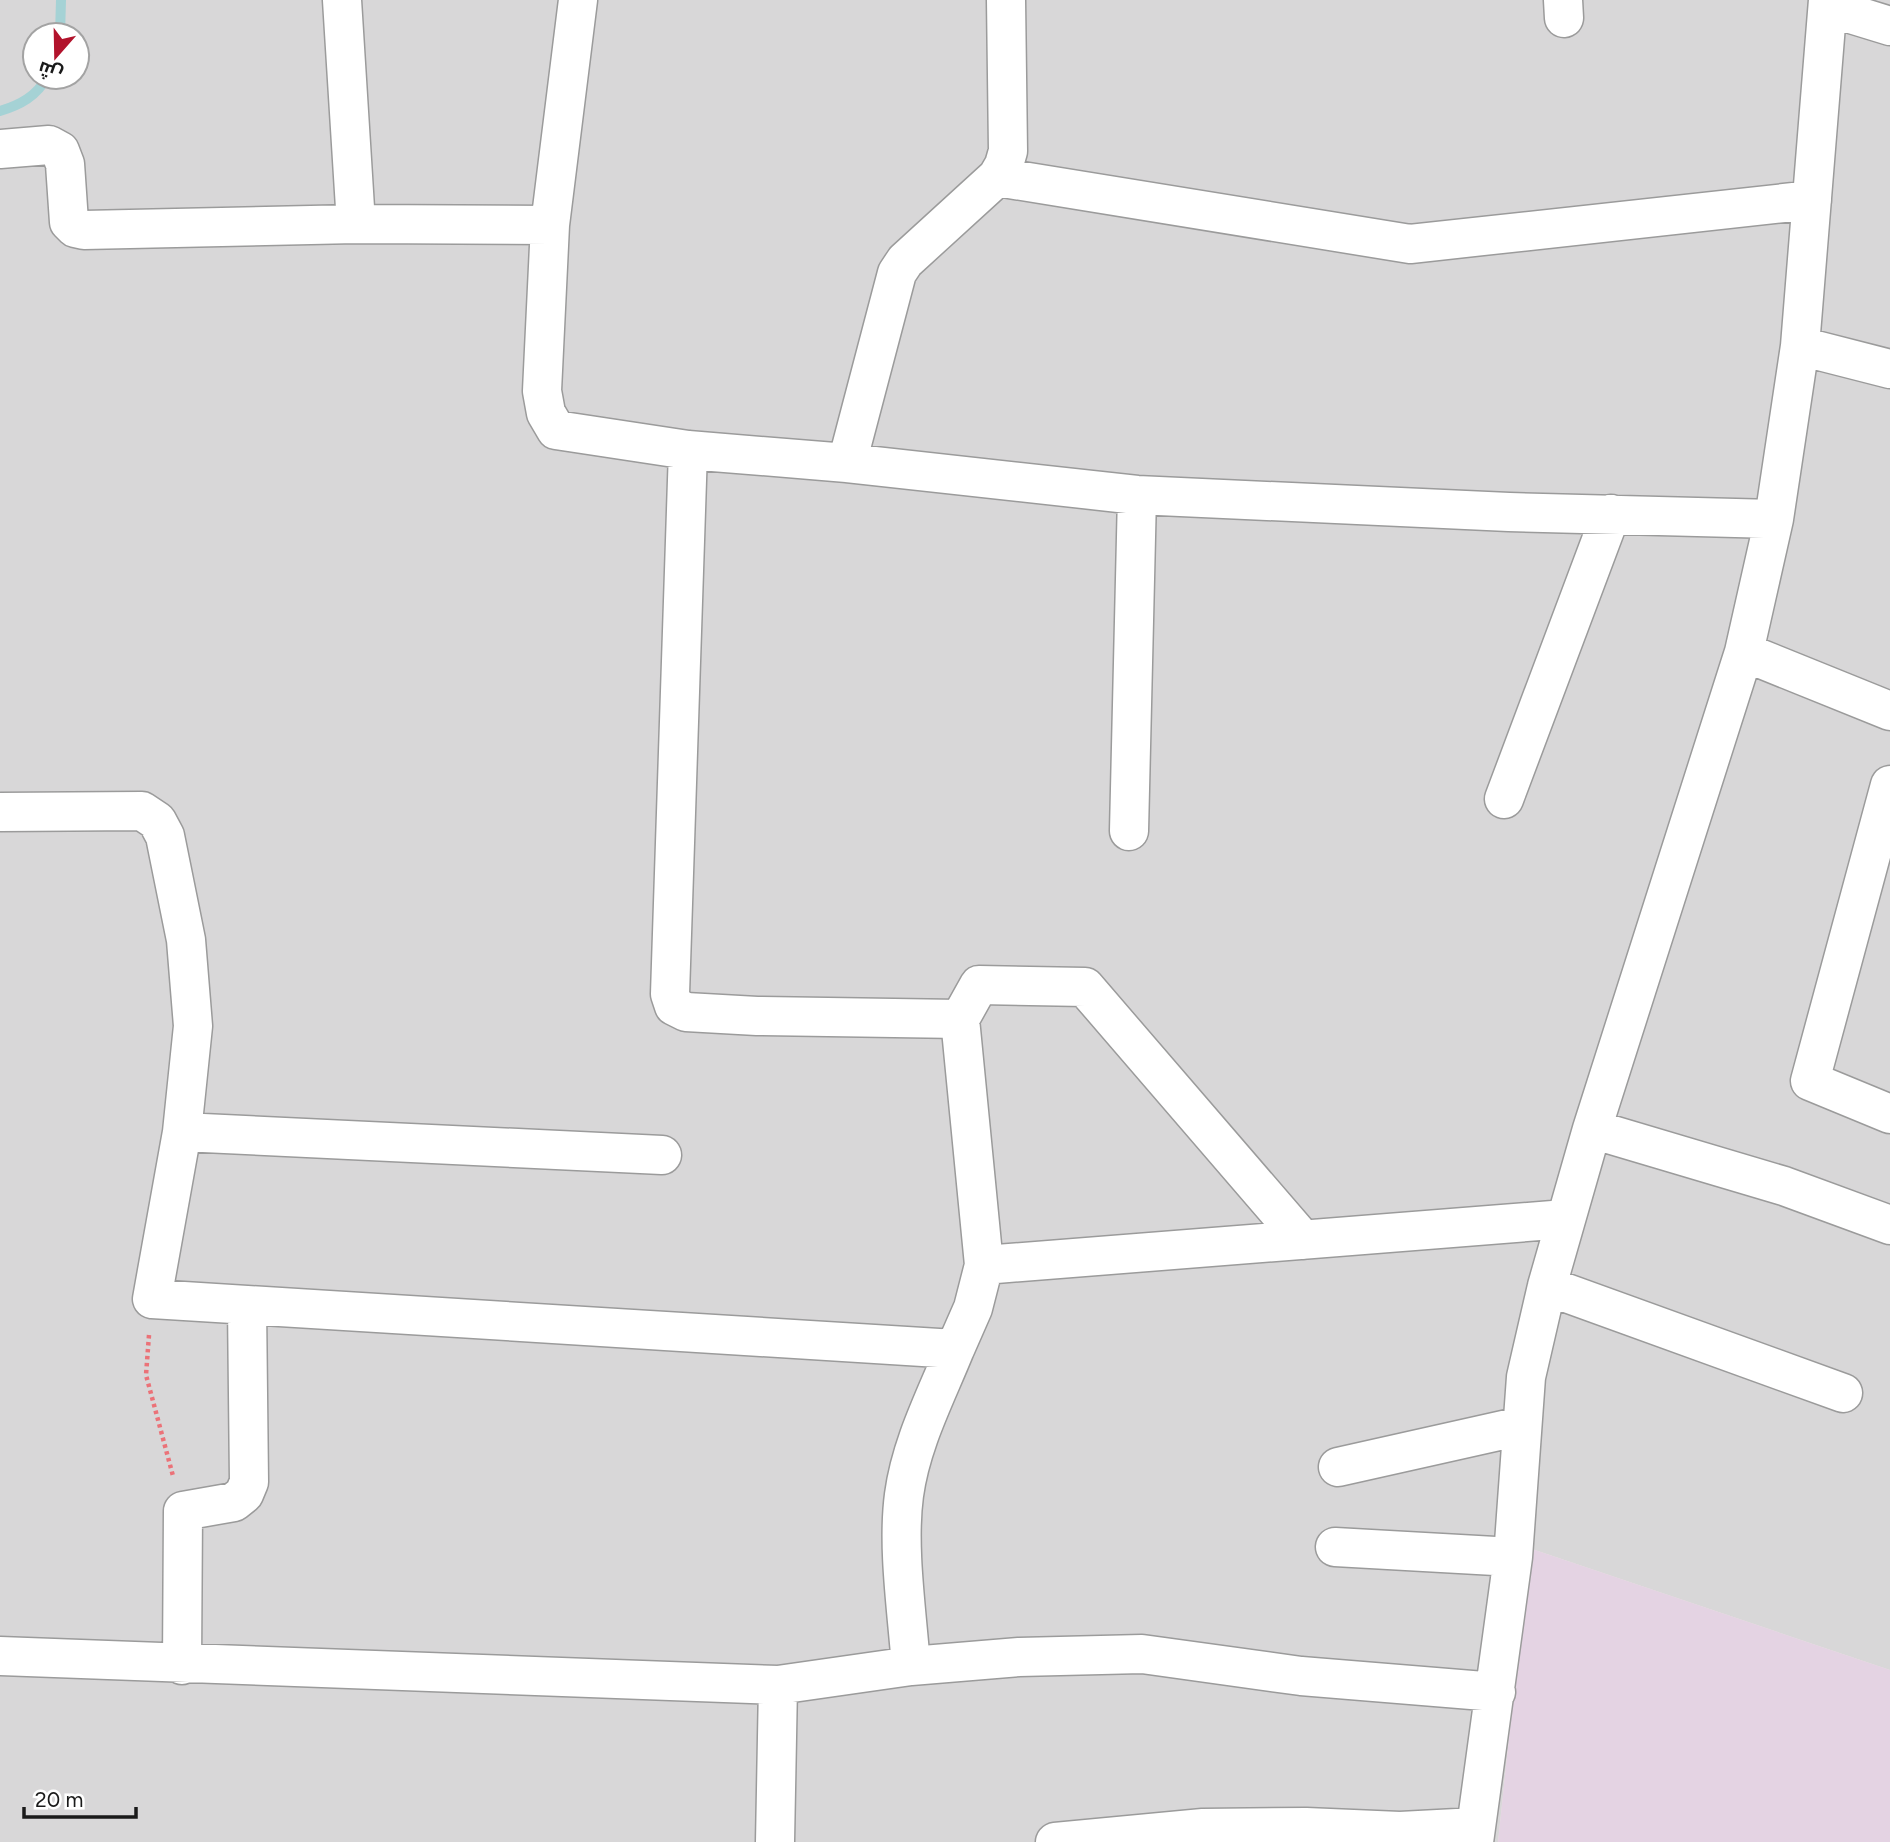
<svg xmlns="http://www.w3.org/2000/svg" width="1890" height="1842" font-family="Figtree,Cairo,sans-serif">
<rect width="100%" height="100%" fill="#ebe6e1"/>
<path fill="#d8d7d8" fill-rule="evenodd" d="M0 0H1890V1670L1529 1548 1498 1842H0ZM35 35H77V77H35Z"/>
<path fill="#e4d3e3" d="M1529 1548 1890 1670V1842H1498Z"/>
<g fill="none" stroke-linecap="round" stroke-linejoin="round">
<path stroke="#a5d2d5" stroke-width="10" d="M60 35 61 0
M0 111C20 105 37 96 47 77"/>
<g stroke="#9b9b9b" stroke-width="41">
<path id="street" d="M342 0 356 224
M578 0 550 225 542 391 546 413 556 430 688 450 847 463 1137 495 1509 512 1774 519
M1563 0 1564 18
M1828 7 1890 26
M0 149 49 145 60 151 65 164 69 222 75 228 84 230 356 224 550 225
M997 177 1410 244 1812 200
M1800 346 1890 369
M847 463 897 273 905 261 997 177 1004 165 1008 151 1006 0
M1744 652 1890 711
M1890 785 1810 1081 1890 1114
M1504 799 1611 514
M0 812 142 811 157 821 165 836 186 940 193 1026 182 1132 152 1299 955 1349 973 1308 984 1265 960 1019 757 1016 686 1012 674 1006 670 994 688 450
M1129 831 1137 495
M960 1019 979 985 1085 987 1303 1240
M1592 1129 1784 1186 1890 1225
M182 1132 662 1155
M984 1265 1565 1219
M1547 1286 1843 1393
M1338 1467 1521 1426
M1335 1547 1513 1557
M0 1656 778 1685 911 1666 1019 1657 1142 1654 1301 1676 1496 1692
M182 1665 183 1511 234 1502 244 1494 249 1482 247 1306
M911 1666C907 1612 897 1547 904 1495 911 1443 936 1396 955 1349
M775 1842 778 1685
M1055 1842 1203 1828 1306 1827 1400 1831 1476 1827
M1474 1842 1513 1557 1526 1377 1547 1286 1592 1129 1744 652 1774 519 1800 346 1828 0"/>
</g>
<path stroke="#eb7278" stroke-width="4.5" stroke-dasharray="3.5 3.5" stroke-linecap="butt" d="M149 1335 146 1375 173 1476"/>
<use href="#street" stroke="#fff" stroke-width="38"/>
</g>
<g transform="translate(56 56) rotate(200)"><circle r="33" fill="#ffffff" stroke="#a3a3a3" stroke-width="2"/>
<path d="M0-5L12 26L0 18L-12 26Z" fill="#b2132c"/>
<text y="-10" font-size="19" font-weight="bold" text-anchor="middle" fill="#1a1a1a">ش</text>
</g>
<path d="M24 1807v10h112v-10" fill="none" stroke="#1a1a1a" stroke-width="3.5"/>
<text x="35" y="1807" font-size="21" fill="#1a1a1a" stroke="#ffffff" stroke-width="5" paint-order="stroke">20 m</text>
</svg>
